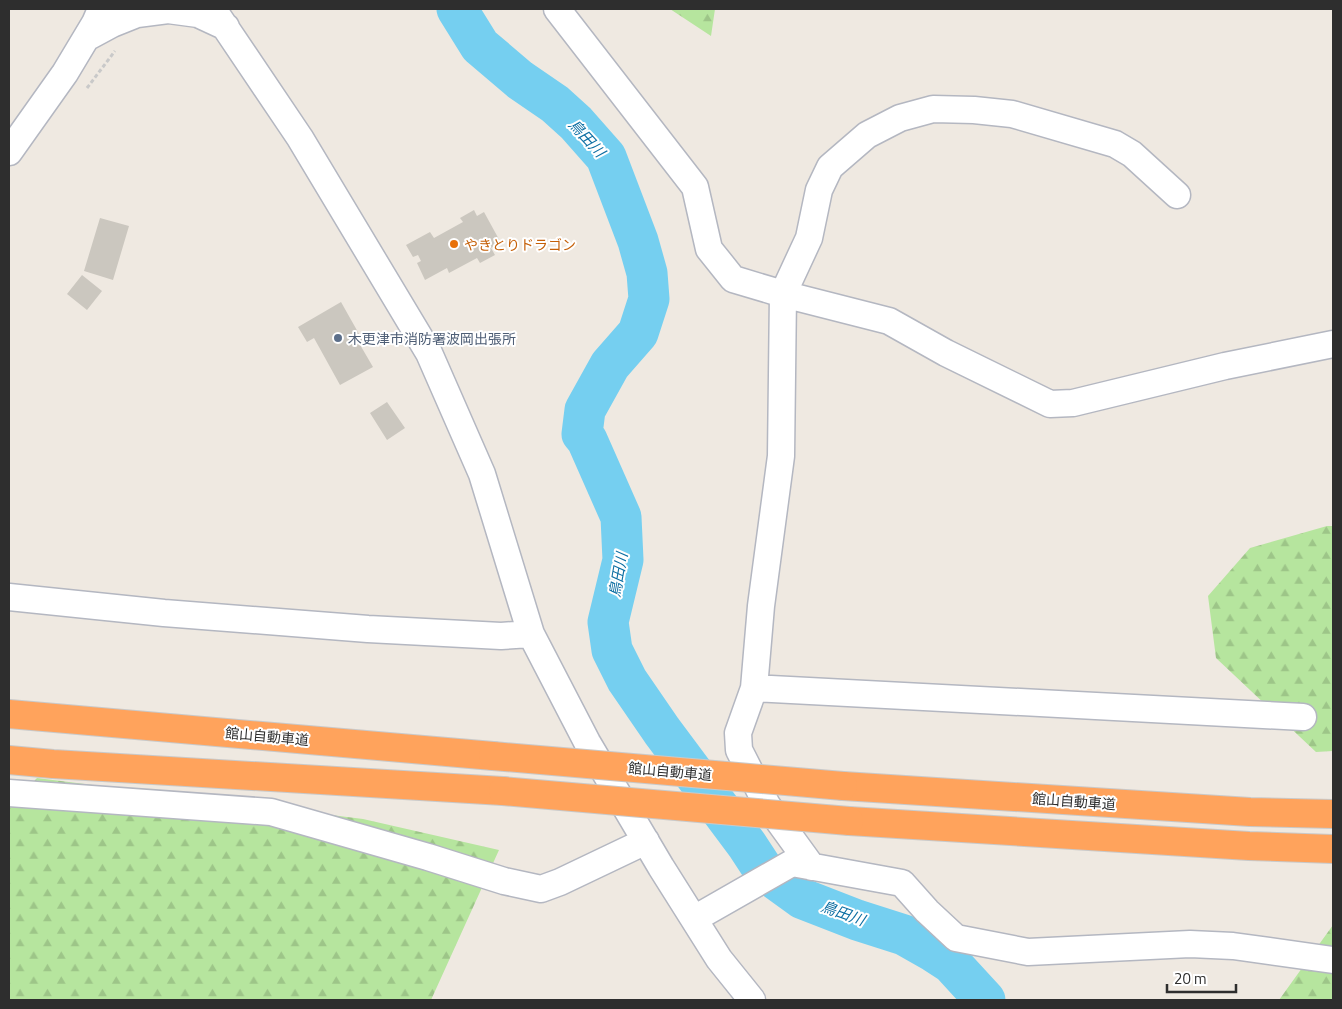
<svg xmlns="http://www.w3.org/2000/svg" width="1342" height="1009" font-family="'Titillium Web','Noto Sans JP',sans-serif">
<defs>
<pattern id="forest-firs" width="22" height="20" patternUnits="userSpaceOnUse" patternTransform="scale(1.25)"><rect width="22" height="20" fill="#b6e59e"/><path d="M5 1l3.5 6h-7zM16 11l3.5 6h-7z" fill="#9dc588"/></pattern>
</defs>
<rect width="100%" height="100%" fill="#efe9e1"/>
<path fill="url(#forest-firs)" d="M670 9H715L711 36Z
M1327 526H1333V751L1316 752 1216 658 1208 596 1250 548Z
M37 778 363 819 499 850 431 1000H9V808Z
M1333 925V1000H1279Z"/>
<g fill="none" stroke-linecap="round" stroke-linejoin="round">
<path stroke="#75cff0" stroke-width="41" d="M457 9 480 46 520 80 555 104 576 123 606 157 638 241 647 273 649 299 638 333 610 365 585 410 582 434 587 440 621 517 623 560 608 622 612 650 627 680 662 731 747 845 764 871 803 899 857 920 904 935 934 952 951 963 985 1000"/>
</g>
<path fill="#cbc7bf" d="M474 210 477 216 484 212 501 243 491 248 495 255 480 263 477 258 449 273 447 268 425 280 417 263 421 261 418 255 413 257 406 245 430 232 434 238 463 222 460 218Z
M100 218 129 226 113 280 84 271Z
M82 275 102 291 87 310 67 294Z
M341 302 363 341 359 343 373 367 340 385 314 338 307 342 298 327Z
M387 402 405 428 387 440 370 413Z"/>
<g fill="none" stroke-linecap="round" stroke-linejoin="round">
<g stroke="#b4b7c1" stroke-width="29">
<path id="minor" d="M213 9 300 138 429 353 482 474 531 634 587 742 661 867 719 959 752 1000
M557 9 695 187 709 249 733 279 783 294 889 321 946 353 1050 404 1073 403 1225 366 1333 344
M86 38 112 24 137 14 168 10 198 14 226 27
M9 152 65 73 95 23 101 9
M9 597 164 613 368 629 501 636 531 634
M754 688 1303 717
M9 793 271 812 428 857 504 881 541 889 560 882 646 841
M812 867 767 805 739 750 738 733 754 688 761 606 781 456 783 294 809 238 819 190 830 167 867 135 900 118 933 109 974 110 1012 114 1115 144 1132 154 1177 195
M694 919 792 863 902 883 927 911 956 938 1028 952 1190 944 1233 946 1333 960"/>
</g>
<g stroke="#c9c9c9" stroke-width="30">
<path id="highway" d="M9 714 493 756
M9 760 53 764 503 791
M843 786 1250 812 1333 814
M849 821 1249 846 1333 849"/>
</g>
<path stroke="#c9c9c9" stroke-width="3" stroke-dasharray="4 2.5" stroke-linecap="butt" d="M87 88 115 51"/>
<use href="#minor" stroke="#fff" stroke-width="26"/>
<use href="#highway" stroke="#ffa35c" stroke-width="28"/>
<g stroke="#c9c9c9" stroke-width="30" stroke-linecap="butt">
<path id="highway-bridge" d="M493 756 843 786
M503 791 849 821"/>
</g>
<use href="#highway-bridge" stroke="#ffa35c" stroke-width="28"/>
</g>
<circle fill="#e8710a" stroke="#fff" stroke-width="2" cx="454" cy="244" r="5"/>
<circle fill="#5c6f8a" stroke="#fff" stroke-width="2" cx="338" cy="338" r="5"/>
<g text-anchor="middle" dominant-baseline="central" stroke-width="4" stroke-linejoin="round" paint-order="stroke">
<g font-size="14" fill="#c56008" stroke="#fff" text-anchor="start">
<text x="464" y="244">やきとりドラゴン</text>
</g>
<g font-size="14" fill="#4e5e75" stroke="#fff" text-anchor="start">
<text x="348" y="338">木更津市消防署波岡出張所</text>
</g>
<g font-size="14" fill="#2e2e2e" stroke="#fff">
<text transform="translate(267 736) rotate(5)">館山自動車道</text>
<text transform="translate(670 771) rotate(5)">館山自動車道</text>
<text transform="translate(1074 801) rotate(4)">館山自動車道</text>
</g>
<g font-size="15" font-style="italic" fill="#0d6fa3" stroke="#fff">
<text transform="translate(587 138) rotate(47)">鳥田川</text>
<text transform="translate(618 575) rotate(-80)">鳥田川</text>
<text transform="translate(843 913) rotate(20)">鳥田川</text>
</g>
</g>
<rect width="1342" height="1009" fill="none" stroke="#2e2e2e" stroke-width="20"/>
<path d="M1167 984v8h69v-8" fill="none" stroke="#2e2e2e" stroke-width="2.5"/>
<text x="1174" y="984" font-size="15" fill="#2e2e2e" stroke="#ffffff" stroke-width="4" paint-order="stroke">20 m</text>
</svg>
